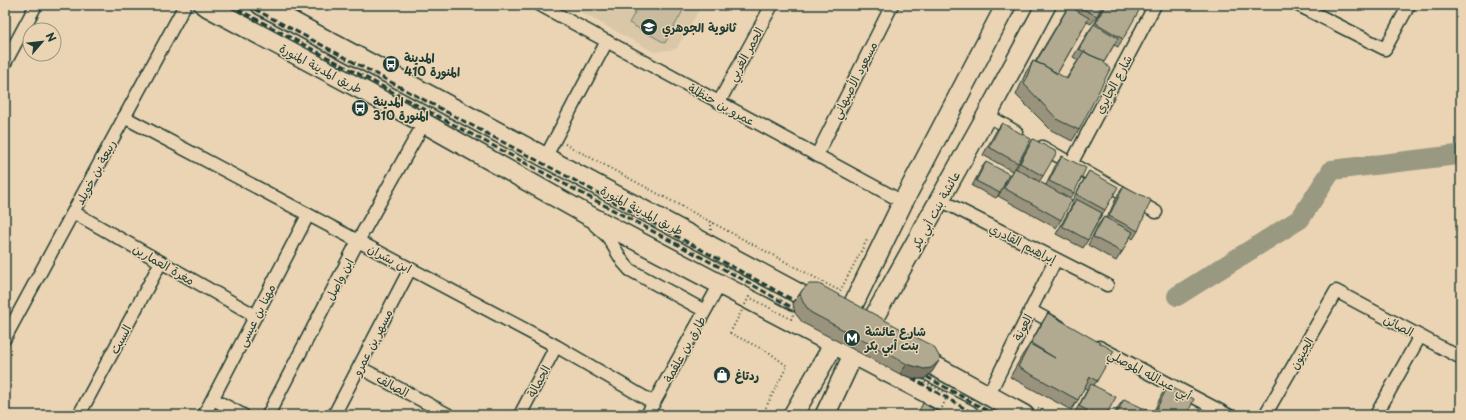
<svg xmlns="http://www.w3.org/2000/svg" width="1466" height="420" font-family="'Playpen Sans','Playpen Sans Arabic',sans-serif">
<rect width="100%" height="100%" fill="#ead4b3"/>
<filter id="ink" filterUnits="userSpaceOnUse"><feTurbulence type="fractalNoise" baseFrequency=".025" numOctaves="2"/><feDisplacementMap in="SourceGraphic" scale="8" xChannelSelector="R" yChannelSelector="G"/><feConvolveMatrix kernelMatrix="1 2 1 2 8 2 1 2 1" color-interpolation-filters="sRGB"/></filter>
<g filter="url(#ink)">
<path fill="#d9c7a8" d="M568 5H702L676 49 654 52Z"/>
<path fill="#c9bb9e" stroke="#747c69" d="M639 5H686L665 43 629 23Z"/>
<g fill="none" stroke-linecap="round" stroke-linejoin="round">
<path stroke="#999981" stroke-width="20" d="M1177 296 1300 219 1332 170 1457 155 1461 156"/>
<g stroke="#1f3d34" stroke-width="15">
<path id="street" d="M540 5 903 202
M1298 5 1385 49 1409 5
M5 63 36 5
M719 102 772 5
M987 115 1016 132
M124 117 556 346 654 403
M1042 147 1156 212
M817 155 892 5
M545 158 607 41
M1071 164 1155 5
M940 200 1107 285
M73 212 256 316
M595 225 608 237 623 262 630 270 705 311
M1030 310 1059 326
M5 338 185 5
M1099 347 1228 415
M359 367 449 415
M988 396 1056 259
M213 399 243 415
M79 415 161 262
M204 415 308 215
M268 415 358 241 424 123
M334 415 410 269
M520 415 556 346
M647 415 720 284
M1265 415 1336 291 1461 358
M1376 415 1420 336"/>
</g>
<g stroke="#1f3d34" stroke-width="22">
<path id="primary" d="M204 5 424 123 584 213 969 415
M261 5 822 306
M913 354 1024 415
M793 415 834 344 903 202 1006 5
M825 415 854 353 987 115 1046 5"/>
</g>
<path stroke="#1f3d34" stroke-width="2" stroke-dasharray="1 3" stroke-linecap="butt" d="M565 144 840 291 867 240
M711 221V230
M730 333 770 353 787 366 762 415
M1038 408 1051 415"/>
<use href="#street" stroke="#ead4b3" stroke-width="12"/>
<use href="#primary" stroke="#ead4b3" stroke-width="19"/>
<path stroke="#1f3d34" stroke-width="3" stroke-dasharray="6 3" stroke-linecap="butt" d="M230 5 742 279 793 308
M247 5 585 186 795 301
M927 377 995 415
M912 378 976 415"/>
<path stroke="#1f3d34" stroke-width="2" stroke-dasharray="1 3" stroke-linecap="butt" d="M730 333 749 297 791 319 796 309
M926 376 923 381 948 394 939 415"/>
</g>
<path fill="#99927c" stroke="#1f3d34" d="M1069 5H1102L1097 16 1091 24 1087 22 1057 74 1066 79 1078 60 1073 57 1088 32 1094 24 1104 5H1137L1123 39 1118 47 1114 45 1104 62 1079 130 1072 141 1051 130 1016 95 1026 72 1033 61 1035 62Z
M1002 123 1018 163 1015 168 1016 169 1028 147 1033 139 1043 176 1039 182 1046 185 1056 164 1062 156 1074 193 1070 198 1061 220 1056 228 998 196 1009 176 1012 171 983 155 996 131Z
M986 162 1000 193 996 198 972 186 982 167Z
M1089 171 1105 210 1101 216 1088 240 1083 248 1056 234 1073 203 1071 202 1084 179Z
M1124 186 1138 231 1133 239 1130 237 1122 252 1116 261 1088 245 1098 225 1104 217 1107 218 1118 194Z
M803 289 932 372 924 379H916L900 374 803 323 795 313 793 304 796 299Z
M1048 313 1097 381 1094 385 1106 415H1076L1074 414 1087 390 1084 388 1078 400 1071 410 1010 377 1023 354 1028 347 1041 324Z
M1168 386 1187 415H1152L1162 394Z
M1124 399 1147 415H1114L1118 407Z"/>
<path fill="#7d7765" stroke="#1f3d34" d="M939 361 932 372 924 379H916L900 374 907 364Z"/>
<path fill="#b2aa90" stroke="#1f3d34" d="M1075 5H1102L1097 16Z
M1105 5H1137L1141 7 1123 39 1096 23Z
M1069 6 1089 18 1057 74 1045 66 1036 62Z
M1094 24 1118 38 1104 62 1102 60 1090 55 1079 49Z
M1084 51 1090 55 1102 60 1110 69 1079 130 1058 120 1024 84 1033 61 1045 66 1067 79Z
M1002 123 1031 139 1018 163 989 147Z
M1033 139 1057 152 1043 176 1020 163Z
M1062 156 1086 168 1074 193 1049 181Z
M986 162 1009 174 1000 193 976 181Z
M1015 168 1072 200 1061 220 1004 188Z
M1089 171 1118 187 1105 210 1076 194Z
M1124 186 1151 200 1138 231 1109 216Z
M1076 199 1102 213 1088 240 1062 226Z
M1104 217 1133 232 1122 252 1093 237Z
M809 284H819L934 347 940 358 939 361 931 368 924 369 907 364 810 312 803 302 800 294 803 289Z
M1048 313 1114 351 1097 381 1090 377 1078 400 1018 367 1030 344 1055 358 1031 343Z
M1091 384 1116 397 1106 415H1096L1079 406Z
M1168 386 1194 399 1187 415H1156L1154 414Z
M1124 399 1149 411 1147 415H1116Z
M923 403 943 415H917Z"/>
</g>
<defs>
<g id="school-disc" transform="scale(0.9)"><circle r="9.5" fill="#1f3d34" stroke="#ead4b3"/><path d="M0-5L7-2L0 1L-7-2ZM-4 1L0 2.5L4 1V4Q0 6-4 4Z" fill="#fff"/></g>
<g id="bus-disc" transform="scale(0.9)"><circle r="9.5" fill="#1f3d34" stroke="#ead4b3"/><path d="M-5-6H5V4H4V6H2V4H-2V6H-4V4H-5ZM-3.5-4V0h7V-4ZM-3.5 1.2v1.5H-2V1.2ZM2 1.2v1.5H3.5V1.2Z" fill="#fff"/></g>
<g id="metro-disc" transform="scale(0.9)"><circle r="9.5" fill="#1f3d34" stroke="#ead4b3"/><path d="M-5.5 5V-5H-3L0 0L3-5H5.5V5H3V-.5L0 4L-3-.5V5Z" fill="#fff"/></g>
<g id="shop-disc" transform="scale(0.9)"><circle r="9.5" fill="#1f3d34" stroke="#ead4b3"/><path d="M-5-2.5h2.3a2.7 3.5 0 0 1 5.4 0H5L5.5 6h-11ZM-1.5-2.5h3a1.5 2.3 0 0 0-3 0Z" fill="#fff"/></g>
</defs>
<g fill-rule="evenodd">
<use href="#school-disc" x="649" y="27"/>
<use href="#bus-disc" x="391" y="64"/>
<use href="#bus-disc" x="360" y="108"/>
<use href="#metro-disc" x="852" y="338"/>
<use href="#shop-disc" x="722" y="375"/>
</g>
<g text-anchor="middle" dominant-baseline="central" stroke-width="3" stroke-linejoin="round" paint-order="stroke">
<g font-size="12" font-weight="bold" fill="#1f3d34" stroke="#ead4b3" text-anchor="start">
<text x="662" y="27">ثانوية الجوهري</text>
<text x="404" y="57">المدينة<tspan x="404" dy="14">المنورة 410</tspan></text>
<text x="373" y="101">المدينة<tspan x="373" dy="14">المنورة 310</tspan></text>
<text x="865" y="331">شارع عائشة<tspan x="865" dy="14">بنت أبي بكر</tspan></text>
<text x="735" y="375">ردتاغ</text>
</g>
<g font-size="12" fill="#1f3d34" stroke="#ead4b3">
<text transform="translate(745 54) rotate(-61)">الحمر الغربي</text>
<text transform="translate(321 68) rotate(28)">طريق المدينة المنورة</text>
<text transform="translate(854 80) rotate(-63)">مسعود الأصبهاني</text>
<text transform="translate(1113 84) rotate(-62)">شارع الجابري</text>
<text transform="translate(722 104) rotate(29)">عمرو بن حنظلة</text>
<text transform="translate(95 172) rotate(-62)">ربيعة بن خويلد</text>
<text transform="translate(642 210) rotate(28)">طريق المدينة المنورة</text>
<text transform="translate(935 210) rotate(-61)">عائشة بنت أبي بكر</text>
<text transform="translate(1023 243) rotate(27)">إبراهيم القادري</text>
<text transform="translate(390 258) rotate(28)">ابن بشران</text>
<text transform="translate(164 264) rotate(30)">مغرة العمارين</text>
<text transform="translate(339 279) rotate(-62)">ابن واصل</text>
<text transform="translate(256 315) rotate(-63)">مهنا بن عيسى</text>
<text transform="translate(1399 325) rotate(28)">الصائن</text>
<text transform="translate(1022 327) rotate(-63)">العونة</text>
<text transform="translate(120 339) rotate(-62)">السبت</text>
<text transform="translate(372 342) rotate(-63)">مسهر بن عمرو</text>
<text transform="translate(684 349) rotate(-61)">طارق بن علقمة</text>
<text transform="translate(1301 353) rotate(-60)">الجينون</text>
<text transform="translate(1150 374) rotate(28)">أبي عبدالله الموصلي</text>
<text transform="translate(538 381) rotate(-62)">الجمالة</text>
<text transform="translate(393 385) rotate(28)">الصالف</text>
</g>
</g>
<rect width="1466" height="420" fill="none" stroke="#ead4b3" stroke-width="20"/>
<rect x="10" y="10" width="1446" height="400" fill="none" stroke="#1f3d34" stroke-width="1.5" filter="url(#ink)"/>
<g transform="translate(42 42) rotate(62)"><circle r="19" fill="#ead4b3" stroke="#999880"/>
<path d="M0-3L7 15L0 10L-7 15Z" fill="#1f3d34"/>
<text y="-6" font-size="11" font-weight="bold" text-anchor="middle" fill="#1f3d34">N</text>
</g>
</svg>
